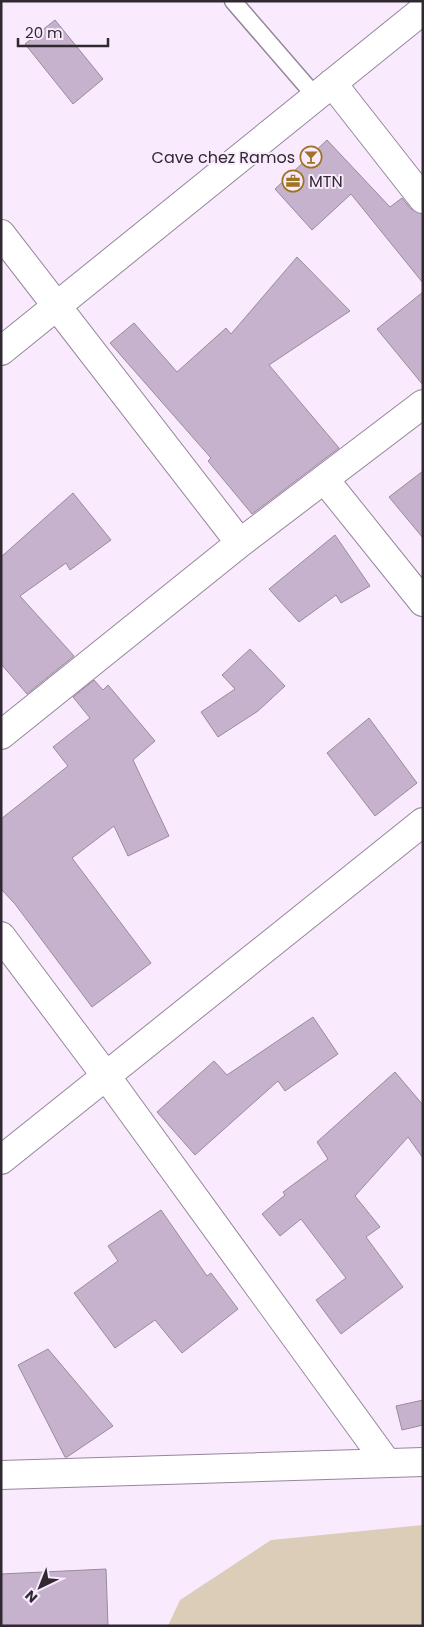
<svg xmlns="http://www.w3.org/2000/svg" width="424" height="1627" font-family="Poppins,sans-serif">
<rect width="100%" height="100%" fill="#f9ebfd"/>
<path fill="#dbcdb8" d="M423 1525V1626H168L180 1600 271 1540Z"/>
<path fill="#c6b2cc" stroke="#9a8a9f" d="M55 20 103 79 73 104 25 44Z
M327 140 390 207 402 198 411 209 423 214V283L351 194 312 230 275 189Z
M297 257 350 311 269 365 339 448 252 514 208 461 211 458 110 343 134 323 177 372 226 328 231 334Z
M423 292V385L377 329Z
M423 471V538L389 497Z
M73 493 111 540 70 570 66 563 20 596 74 656 27 694 1 664V557Z
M335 535 370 586 341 603 336 595 299 622 269 589Z
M250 649 285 686 258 711 218 737 201 712 235 689 222 675Z
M94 680 103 690 108 685 155 741 133 760 169 836 128 856 114 826 72 858 151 963 92 1007 15 904 1 889V819L68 766 53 747 90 718 73 697Z
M369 718 417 783 375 816 327 753Z
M313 1017 338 1054 285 1091 278 1081 195 1155 157 1112 214 1061 227 1075Z
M395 1072 423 1105V1158L408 1137 355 1196 380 1227 366 1237 403 1287 341 1334 316 1300 346 1278 301 1219 280 1236 262 1214 285 1195 283 1192 328 1159 317 1142Z
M161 1210 207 1276 211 1273 238 1309 182 1353 155 1320 115 1348 74 1293 118 1261 108 1246Z
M48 1349 113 1426 67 1457H65L18 1365Z
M423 1400V1425L402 1430 396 1406Z
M106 1569 108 1626H1V1574Z"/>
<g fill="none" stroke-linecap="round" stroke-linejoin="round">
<g stroke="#95869b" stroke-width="19">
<path id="service" d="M233 1 316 97"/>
</g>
<g stroke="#95869b" stroke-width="30">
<path id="minor" d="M332 83 423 199
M1 234 240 543
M1 351 423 10
M325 480 423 602
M1 735 240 543 423 404
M1 936 106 1076 387 1463
M1 1160 423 822
M1 1475 423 1462"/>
</g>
<use href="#service" stroke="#fff" stroke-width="16"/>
<use href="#minor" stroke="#fff" stroke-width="28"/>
</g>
<defs>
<g id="bar-ring" transform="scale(1.125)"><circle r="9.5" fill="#f9ebfd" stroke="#9e7422" stroke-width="1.5"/><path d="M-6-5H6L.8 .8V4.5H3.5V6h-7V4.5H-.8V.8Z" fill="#9e7422"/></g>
<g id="office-ring" transform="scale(1.125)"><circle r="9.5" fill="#f9ebfd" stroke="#9e7422" stroke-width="1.5"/><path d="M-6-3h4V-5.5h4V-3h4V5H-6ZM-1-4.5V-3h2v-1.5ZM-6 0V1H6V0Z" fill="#9e7422"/></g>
</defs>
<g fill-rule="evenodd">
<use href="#bar-ring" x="311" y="157"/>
<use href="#office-ring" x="293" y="181"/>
</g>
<g text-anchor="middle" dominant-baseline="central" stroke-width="4" stroke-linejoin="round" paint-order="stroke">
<g font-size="16" fill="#302932" stroke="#f9ebfd" text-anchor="end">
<text x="295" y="157">Cave chez Ramos</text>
<text x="309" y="181" text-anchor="start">MTN</text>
</g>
</g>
<rect width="424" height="1627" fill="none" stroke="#302932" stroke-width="5"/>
<g transform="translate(40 1587) rotate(223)" stroke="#f9ebfd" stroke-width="4" paint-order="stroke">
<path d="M0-4L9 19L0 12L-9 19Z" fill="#302932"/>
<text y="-8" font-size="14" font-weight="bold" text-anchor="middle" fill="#302932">N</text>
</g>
<path d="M18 38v8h90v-8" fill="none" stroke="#302932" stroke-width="2.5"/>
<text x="25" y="38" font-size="15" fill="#302932" stroke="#f9ebfd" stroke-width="4" paint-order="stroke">20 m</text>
</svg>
